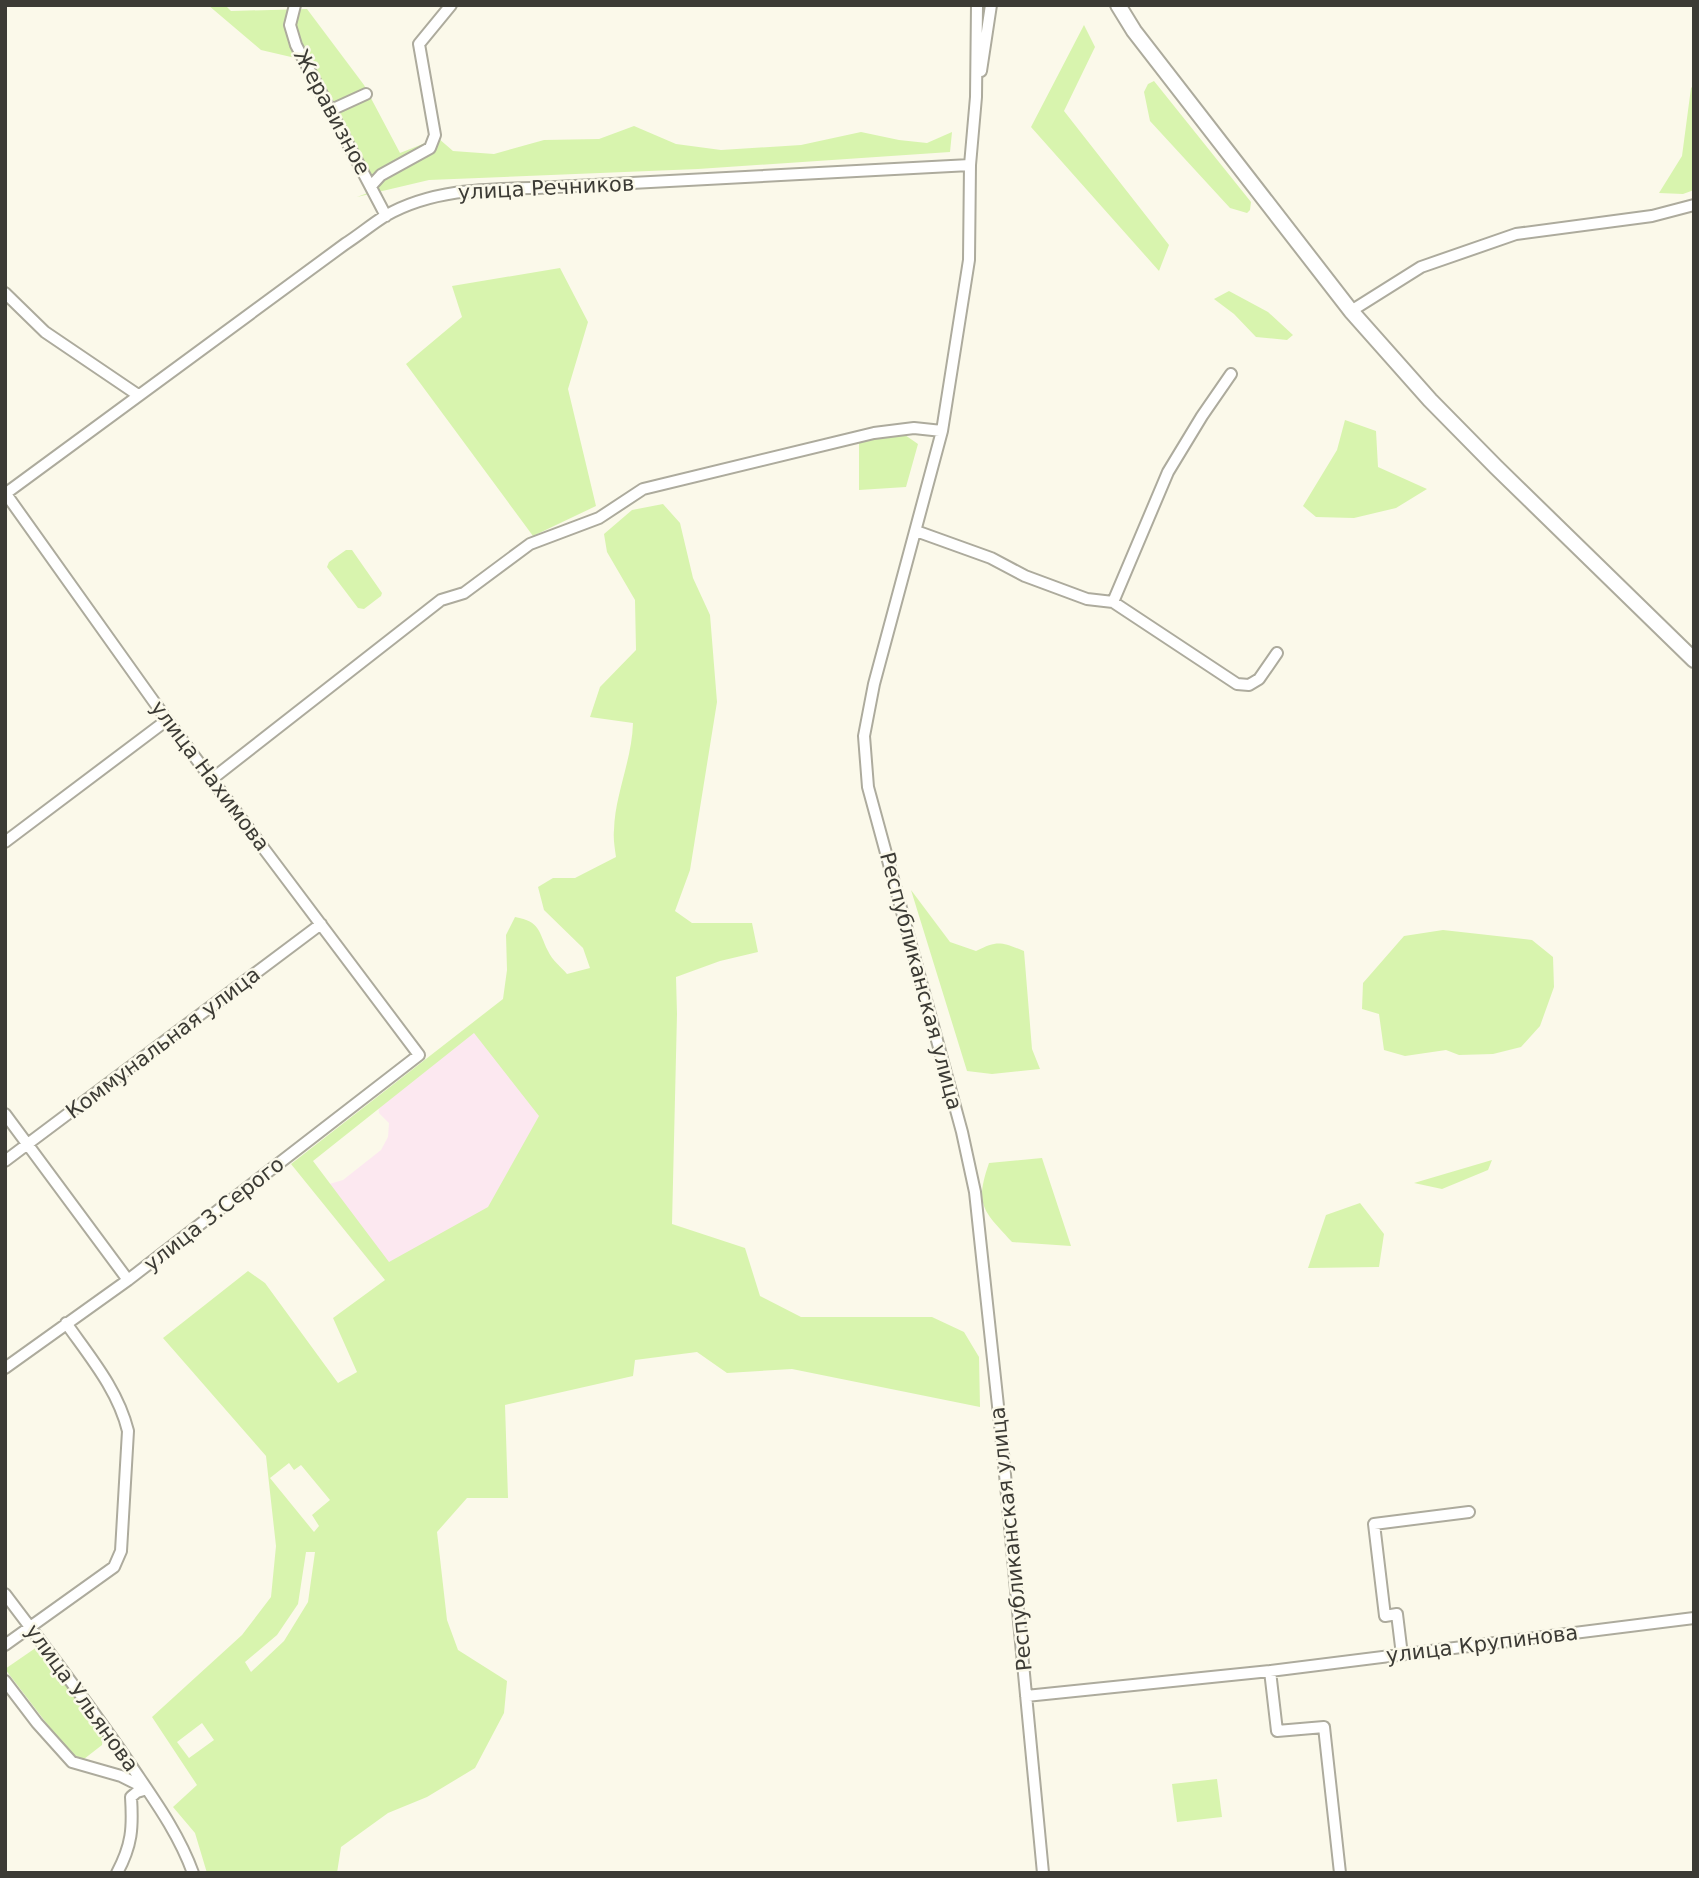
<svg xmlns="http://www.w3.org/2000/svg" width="1699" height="1878" font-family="'DejaVu Sans',sans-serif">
<rect width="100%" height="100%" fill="#fbf9ea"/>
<path fill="#fce8f0" d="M489 1020 546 1121 487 1240 375 1268 312 1189 343 1180 381 1150 388 1137 389 1123 379 1113 378 1103Z"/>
<path fill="#d8f4ae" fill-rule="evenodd" d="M208 5H225L231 11 307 9 364 85 400 153 438 138 453 151 494 154 544 140 599 139 634 126 676 144 721 150 801 145 861 132 899 140 927 143 952 132 950 152 698 169 429 180 357 197 370 192 304 60 261 50Z
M1084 25 1095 47 1064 111 1169 245 1159 271 1031 127Z
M1154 81 1251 202 1250 210 1247 213 1230 208 1150 121 1144 92 1148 84Z
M1694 85V190L1683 194 1659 193 1682 156 1691 88Z
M560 268 588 322 568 389 596 506 533 536 406 364 462 317 452 286Z
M1229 291 1268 312 1293 335 1287 340 1256 337 1234 314 1214 299Z
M1345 420 1376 431 1378 467 1427 489 1396 508 1354 518 1316 517 1303 506 1337 450Z
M905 435 918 444 906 487 859 490V440Z
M663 504 680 523 693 578 710 615 717 702 690 870 675 911 692 923H752L758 952 720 961 676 977 677 1014 672 1224 745 1248 760 1296 801 1317H932L964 1332 979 1357 980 1407 792 1369 727 1373 697 1352 635 1360 633 1376 505 1405 508 1498H467L437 1532 447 1620 458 1650 507 1681 504 1713 475 1768 427 1797 388 1813 341 1847 337 1873H207L195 1833 173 1807 197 1785 152 1717 242 1635 271 1597 276 1546 266 1456 163 1338 248 1271 265 1283 338 1383 357 1372 333 1318 385 1280 291 1164 503 999 507 970 506 935 515 917C541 922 538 931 548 951 552 960 561 967 567 974L590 968 583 948 544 910 538 887 553 878H575L616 857C615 849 613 839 614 830 615 794 632 760 633 723L590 717 600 687 636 650 635 600 607 552 604 534 632 510ZM474 1033 539 1116 488 1207 389 1262 313 1161ZM289 1463 294 1470 301 1465 330 1500 312 1515 319 1526 314 1532 270 1478ZM306 1552H315L308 1602 284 1641 251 1672 245 1662 277 1635 298 1604ZM202 1723 214 1740 189 1758 177 1742Z
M346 550H352L382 593 381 596 364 609 358 608 327 567 329 562Z
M911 890 950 942 976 951C998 940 1001 942 1024 951L1032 1049 1040 1069 992 1074 967 1071Z
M1443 930 1532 940 1553 957 1554 987 1540 1026 1521 1047 1493 1054 1459 1055 1446 1050 1405 1056 1384 1050 1379 1014 1362 1009 1363 983 1404 936Z
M1042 1158 1071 1246 1012 1242C984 1211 974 1206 989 1163Z
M1492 1160 1488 1170 1442 1189 1414 1183Z
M1360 1203 1384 1234 1379 1267 1308 1268 1326 1215Z
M37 1647 103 1734 102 1745 84 1759 70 1754 5 1669Z
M1217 1779 1222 1817 1177 1822 1172 1784Z"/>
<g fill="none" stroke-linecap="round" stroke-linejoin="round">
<g stroke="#adab9d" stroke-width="14">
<path id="minor" d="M295 5 290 25 296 45 386 216
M977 5 976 97 970 165 969 260 942 431 874 684 864 736 868 787 962 1132 975 1192 1002 1443 1043 1873
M981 71 991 5
M331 110 366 94
M371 186 381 175 430 148 435 135 419 44 451 5
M5 293 45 332 138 395
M1351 311 1421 267 1516 234 1652 216 1694 205
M5 494 345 244C359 235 372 224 385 216 432 189 485 189 537 188L970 165
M916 531 991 558 1025 576 1087 599 1113 602 1237 684 1249 685 1259 679 1277 653
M1113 602 1168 472 1202 416 1231 374
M212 779 441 600 464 593 530 544 599 518 643 489 874 433 914 428 942 431
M5 842 167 720
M5 1114 128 1280
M5 1161 321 924
M5 1368 128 1280 419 1055 167 720 6 494
M5 1594C48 1651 92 1708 132 1767 155 1801 179 1834 193 1873
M5 1645 114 1567 121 1551 128 1431C118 1390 90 1357 66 1323
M1402 1655 1397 1614 1385 1616 1374 1524 1469 1512
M1270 1671 1277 1731 1324 1727 1340 1873
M5 1681 37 1723 72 1762 121 1776 145 1788
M1026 1696 1270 1671 1694 1618
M117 1873C132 1845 133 1828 131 1797L137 1792 147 1789"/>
</g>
<g stroke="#adab9d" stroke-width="18">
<path id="major" d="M1118 5 1134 31 1351 311 1430 400 1496 467 1694 660"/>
</g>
<use href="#minor" stroke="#fff" stroke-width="10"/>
<use href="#major" stroke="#fff" stroke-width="14"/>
</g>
<g text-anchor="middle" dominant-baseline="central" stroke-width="5" stroke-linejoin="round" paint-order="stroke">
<g font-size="21" fill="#3c3b35" stroke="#fbf9ea">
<text transform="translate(332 112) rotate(62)">Жеравизное</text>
<text transform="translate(546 188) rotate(-3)">улица Речников</text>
<text transform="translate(210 776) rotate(53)">улица Нахимова</text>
<text transform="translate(921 981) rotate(75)">Республиканская улица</text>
<text transform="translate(163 1043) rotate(-37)">Коммунальная улица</text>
<text transform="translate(214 1214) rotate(-38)">улица З.Серого</text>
<text transform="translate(1011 1539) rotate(-96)">Республиканская улица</text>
<text transform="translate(1482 1644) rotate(-7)">улица Крупинова</text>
<text transform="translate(82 1698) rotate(54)">улица Ульянова</text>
</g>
</g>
<rect width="1699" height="1878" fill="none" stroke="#3c3b35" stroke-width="14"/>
</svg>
